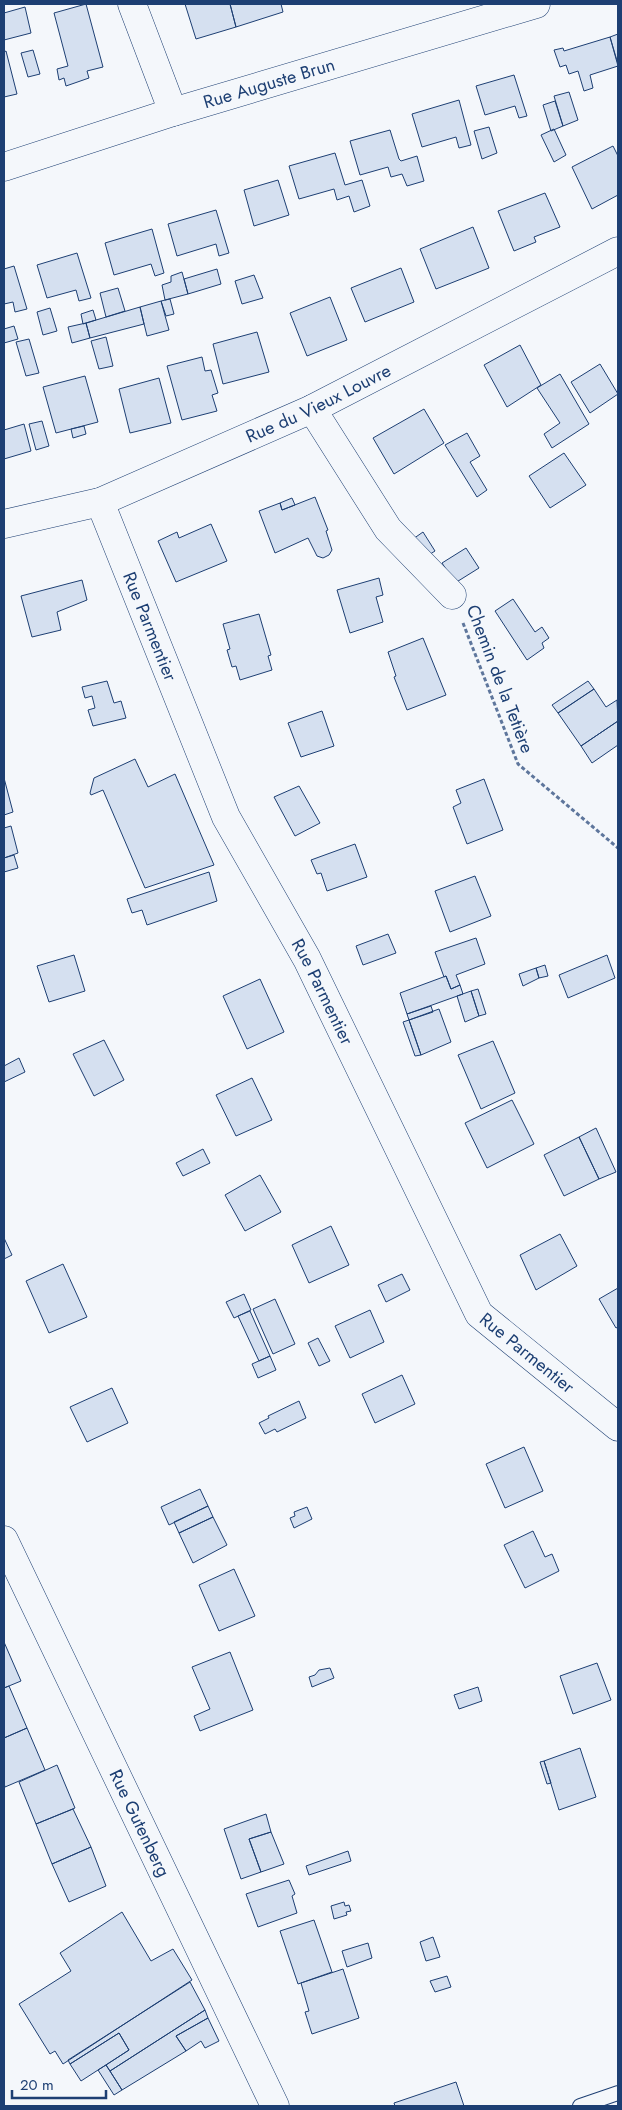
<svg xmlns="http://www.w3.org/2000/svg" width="622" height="2110" font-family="Jost,sans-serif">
<rect width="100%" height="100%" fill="#f4f7fb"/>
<path fill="#d5e0f0" stroke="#1d3f73" d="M86 4 103 67 87 71 89 78 66 86 64 78 59 80 57 69 68 66 54 13Z
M185 4H230L236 27 196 39Z
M230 4H281L283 12 236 27Z
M25 7 31 33 4 40V13Z
M618 34V64L610 37Z
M610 37 618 66 590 75 593 88 584 91 578 71 569 74 566 65 560 67 554 50 563 48 564 51Z
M33 50 40 74 28 77 21 53Z
M6 51 17 94 4 97V52Z
M514 75 527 116 519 118 515 106 485 115 476 86Z
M569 92 578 120 563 126 554 96Z
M459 100 471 145 459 148 456 137 422 147 412 114Z
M555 101 563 126 551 131 543 105Z
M489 127 497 153 482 159 474 131Z
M554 129 566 155 554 162 541 135Z
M390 130 399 159 401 161 417 156 424 181 407 186 402 174 391 177 388 167 360 175 350 141Z
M613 146 618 156V195L592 209 572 167Z
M335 153 345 185 362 180 370 206 354 212 349 196 337 200 334 189 299 199 289 166Z
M278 180 289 215 254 226 244 190Z
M545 193 560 227 534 237 536 242 514 251 498 211Z
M216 210 229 253 219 256 216 244 177 256 168 224Z
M473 227 489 268 436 289 420 249Z
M152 229 164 273 155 276 151 264 114 275 105 243Z
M77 253 91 298 79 301 76 290 47 298 37 265Z
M14 266 27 309 15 312 13 302 4 304V269Z
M401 268 414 302 365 322 351 288Z
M217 269 221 284 188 294 184 279Z
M182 272 188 294 165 300 162 285 171 282V276Z
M254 275 263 298 242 304 235 281Z
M118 288 125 311 106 317 100 293Z
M330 297 347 340 307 356 290 313Z
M170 299 174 314 166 316 161 301Z
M161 301 169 330 147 336 140 307Z
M140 307 144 324 90 338 86 323Z
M50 308 57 331 43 335 37 312Z
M93 310 96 320 83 324 81 314Z
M86 323 90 338 72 343 68 327Z
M14 326 18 339 4 343V329Z
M257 332 269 372 223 384 213 344Z
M106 337 113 366 99 369 91 341Z
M29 339 39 373 26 376 16 342Z
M520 345 541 385 507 407 484 365Z
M202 357 205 371 211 370 218 393 212 395 217 411 182 420 167 366Z
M600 364 618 394 590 413 571 382Z
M560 374 589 424 552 448 544 434 560 423 537 388Z
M85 376 98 422 56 433 43 387Z
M159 378 171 423 130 433 119 389Z
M424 409 444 443 394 474 373 438Z
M42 421 49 446 36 450 29 424Z
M24 424 31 451 4 459V430Z
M84 426 86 434 73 438 71 429Z
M467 433 480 456 470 462 487 490 477 497 445 445Z
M564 453 586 485 550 508 529 476Z
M315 497 328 530 326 531 332 550 329 555 323 558 317 556 308 538 275 553 259 511 280 503 282 510Z
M292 498 295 505 282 510 280 503Z
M211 524 227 561 176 582 158 541 177 532 179 538Z
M423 532 435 551 424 558 413 539Z
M466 548 479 568 455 583 442 563Z
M379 578 383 595 376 597 383 622 350 633 337 590Z
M82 580 87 600 57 612 61 630 32 637 21 596Z
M513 599 535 632 542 627 549 638 542 643 544 648 527 660 495 611Z
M259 614 271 655 268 656 272 670 240 680 236 666 232 667 227 650 230 649 223 624Z
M423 638 446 695 407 710 394 677 396 676 388 652Z
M107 681 114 703 121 701 126 718 93 726 88 710 95 708 92 696 85 698 82 687Z
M588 681 594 689 558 713 552 705Z
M594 689 606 707 617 700 618 721 581 746 558 713Z
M322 711 334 746 301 757 288 723Z
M618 721V745L592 763 581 746Z
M135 759 148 787 175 774 214 865 145 888 103 790 91 795 90 793 94 778Z
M4 778 13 812 4 815Z
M484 779 503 830 467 844 453 807 461 803 456 790Z
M299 786 320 823 295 836 274 797Z
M11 826 18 853 4 858V828Z
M355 844 367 877 327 891 321 873 317 874 311 860Z
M14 855 18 868 4 872V858Z
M209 872 217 901 147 925 142 910 132 913 127 899Z
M475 876 491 916 450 932 435 891Z
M388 934 396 953 363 965 356 946Z
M476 938 485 964 456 975 460 985 451 989 446 976 444 977 435 952Z
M74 955 85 991 49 1002 37 966Z
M607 955 615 978 568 998 559 975Z
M545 965 548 976 539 978 536 968Z
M536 968 539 978 523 986 519 974Z
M446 976 451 989 460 985 463 994 407 1014 400 993Z
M260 979 284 1032 247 1049 223 996Z
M478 989 486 1014 479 1016 471 991Z
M471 991 479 1016 465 1022 457 996Z
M431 1006 433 1012 409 1020 407 1014Z
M439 1009 451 1042 421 1055 409 1020Z
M409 1020 421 1055 415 1056 403 1022Z
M104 1040 124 1080 94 1096 73 1054Z
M493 1041 515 1093 481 1109 458 1055Z
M19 1058 25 1072 4 1082V1066Z
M252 1078 272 1120 236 1136 216 1095Z
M512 1100 534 1144 487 1168 465 1123Z
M596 1128 616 1172 599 1179 579 1137Z
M579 1137 599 1179 564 1196 544 1155Z
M203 1149 210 1163 183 1176 176 1163Z
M260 1175 281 1212 245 1231 225 1195Z
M331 1226 349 1265 309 1283 292 1245Z
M560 1234 577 1266 536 1290 520 1255Z
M4 1238 12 1255 4 1259Z
M63 1264 87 1317 49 1333 26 1281Z
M402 1274 410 1290 386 1302 378 1285Z
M618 1288V1327L616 1328 599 1299Z
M244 1294 251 1310 234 1318 226 1302Z
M275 1299 295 1344 273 1354 253 1309Z
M370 1310 384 1342 350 1358 335 1326Z
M250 1311 270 1356 259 1361 238 1316Z
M318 1338 330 1361 319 1366 308 1343Z
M270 1356 276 1370 258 1378 252 1364Z
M402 1375 415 1404 375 1423 362 1394Z
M112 1388 128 1423 87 1442 70 1407Z
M299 1401 306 1418 277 1432 275 1429 265 1434 259 1423 269 1418 268 1416Z
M524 1447 543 1491 505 1508 486 1464Z
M200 1489 208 1506 169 1525 161 1507Z
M208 1506 213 1517 179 1533 174 1522Z
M307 1507 312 1519 294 1528 290 1518 295 1516 294 1512Z
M213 1517 227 1545 193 1563 179 1533Z
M533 1531 545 1557 552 1554 559 1571 525 1588 504 1545Z
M234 1569 255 1616 219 1631 199 1585Z
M4 1642 21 1681 4 1688Z
M230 1652 253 1710 200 1731 194 1716 210 1709 192 1667Z
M597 1663 611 1700 573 1714 560 1676Z
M330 1668 334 1678 312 1687 309 1677 315 1675 319 1670Z
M9 1686 27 1728 4 1738V1688Z
M478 1687 482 1701 459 1709 454 1695Z
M27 1728 45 1770 5 1787 4 1783V1738Z
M580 1748 596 1797 559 1810 544 1761Z
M544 1761 551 1783 547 1784 540 1762Z
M57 1765 75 1808 36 1824 19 1782Z
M73 1809 91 1847 52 1864 36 1824Z
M266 1814 271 1832 249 1839 261 1872 241 1879 224 1829Z
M271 1832 284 1864 261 1872 249 1839Z
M91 1847 106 1886 69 1902 52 1864Z
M348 1851 351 1861 309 1875 306 1866Z
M289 1880 295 1894 292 1896 297 1913 258 1927 246 1894Z
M344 1902 345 1906 349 1905 351 1911 346 1912 347 1915 334 1919 331 1906Z
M122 1912 151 1961 173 1949 192 1980 63 2064 55 2051 50 2054 19 2004 71 1971 60 1953Z
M314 1920 332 1972 298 1984 280 1931Z
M433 1937 440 1957 426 1961 420 1942Z
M368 1943 372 1958 347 1967 342 1951Z
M343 1969 359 2018 312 2034 305 2012 309 2011 301 1983Z
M447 1976 451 1987 435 1992 430 1981Z
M190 1982 205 2010 110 2071 106 2065 129 2050 119 2033 70 2064 68 2060Z
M205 2010 208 2018 176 2036 186 2051 122 2090 110 2071Z
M208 2018 219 2041 205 2048 201 2041 186 2051 176 2036Z
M119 2033 129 2050 81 2081 70 2064Z
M106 2065 122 2090 114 2095 98 2070Z
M456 2082 464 2106H395L394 2103Z"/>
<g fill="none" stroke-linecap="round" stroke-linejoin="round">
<g stroke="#1d3f73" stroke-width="16">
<path id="service" d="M580 2106 618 2093"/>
</g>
<g stroke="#1d3f73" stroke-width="29">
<g id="minor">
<path d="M132 4 173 112"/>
<path id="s1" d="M4 167 173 112 536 4"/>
<path d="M312 409 388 529 452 595"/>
<path id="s2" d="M100 502 226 817 307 959 479 1314 618 1427"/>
<path id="s3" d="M4 524 100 502 312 409 618 251"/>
<path id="s4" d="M4 1540 275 2106"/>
</g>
</g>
<path stroke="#5e769c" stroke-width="3" stroke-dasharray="4 2.5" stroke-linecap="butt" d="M463 623 518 764 618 848"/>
<use href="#service" stroke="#f4f7fb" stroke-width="14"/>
<use href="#minor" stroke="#f4f7fb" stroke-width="28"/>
</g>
<g text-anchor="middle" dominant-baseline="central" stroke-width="4" stroke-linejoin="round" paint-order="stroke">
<g font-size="18" fill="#1d3f73" stroke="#f4f7fb">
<text stroke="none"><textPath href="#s1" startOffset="278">Rue Auguste Brun</textPath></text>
<text stroke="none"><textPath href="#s3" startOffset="338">Rue du Vieux Louvre</textPath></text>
<text stroke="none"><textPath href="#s2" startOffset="134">Rue Parmentier</textPath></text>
<text transform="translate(500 679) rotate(69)">Chemin de la Tetière</text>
<text stroke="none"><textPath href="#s2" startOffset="539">Rue Parmentier</textPath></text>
<text stroke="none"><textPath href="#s2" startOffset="959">Rue Parmentier</textPath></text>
<text stroke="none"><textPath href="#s4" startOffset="314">Rue Gutenberg</textPath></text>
</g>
</g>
<rect width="622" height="2110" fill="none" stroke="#1d3f73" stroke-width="10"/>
<path d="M12 2090v8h94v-8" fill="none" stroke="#1d3f73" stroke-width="2.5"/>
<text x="20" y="2090" font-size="15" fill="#1d3f73" stroke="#f4f7fb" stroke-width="4" paint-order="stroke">20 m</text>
</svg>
